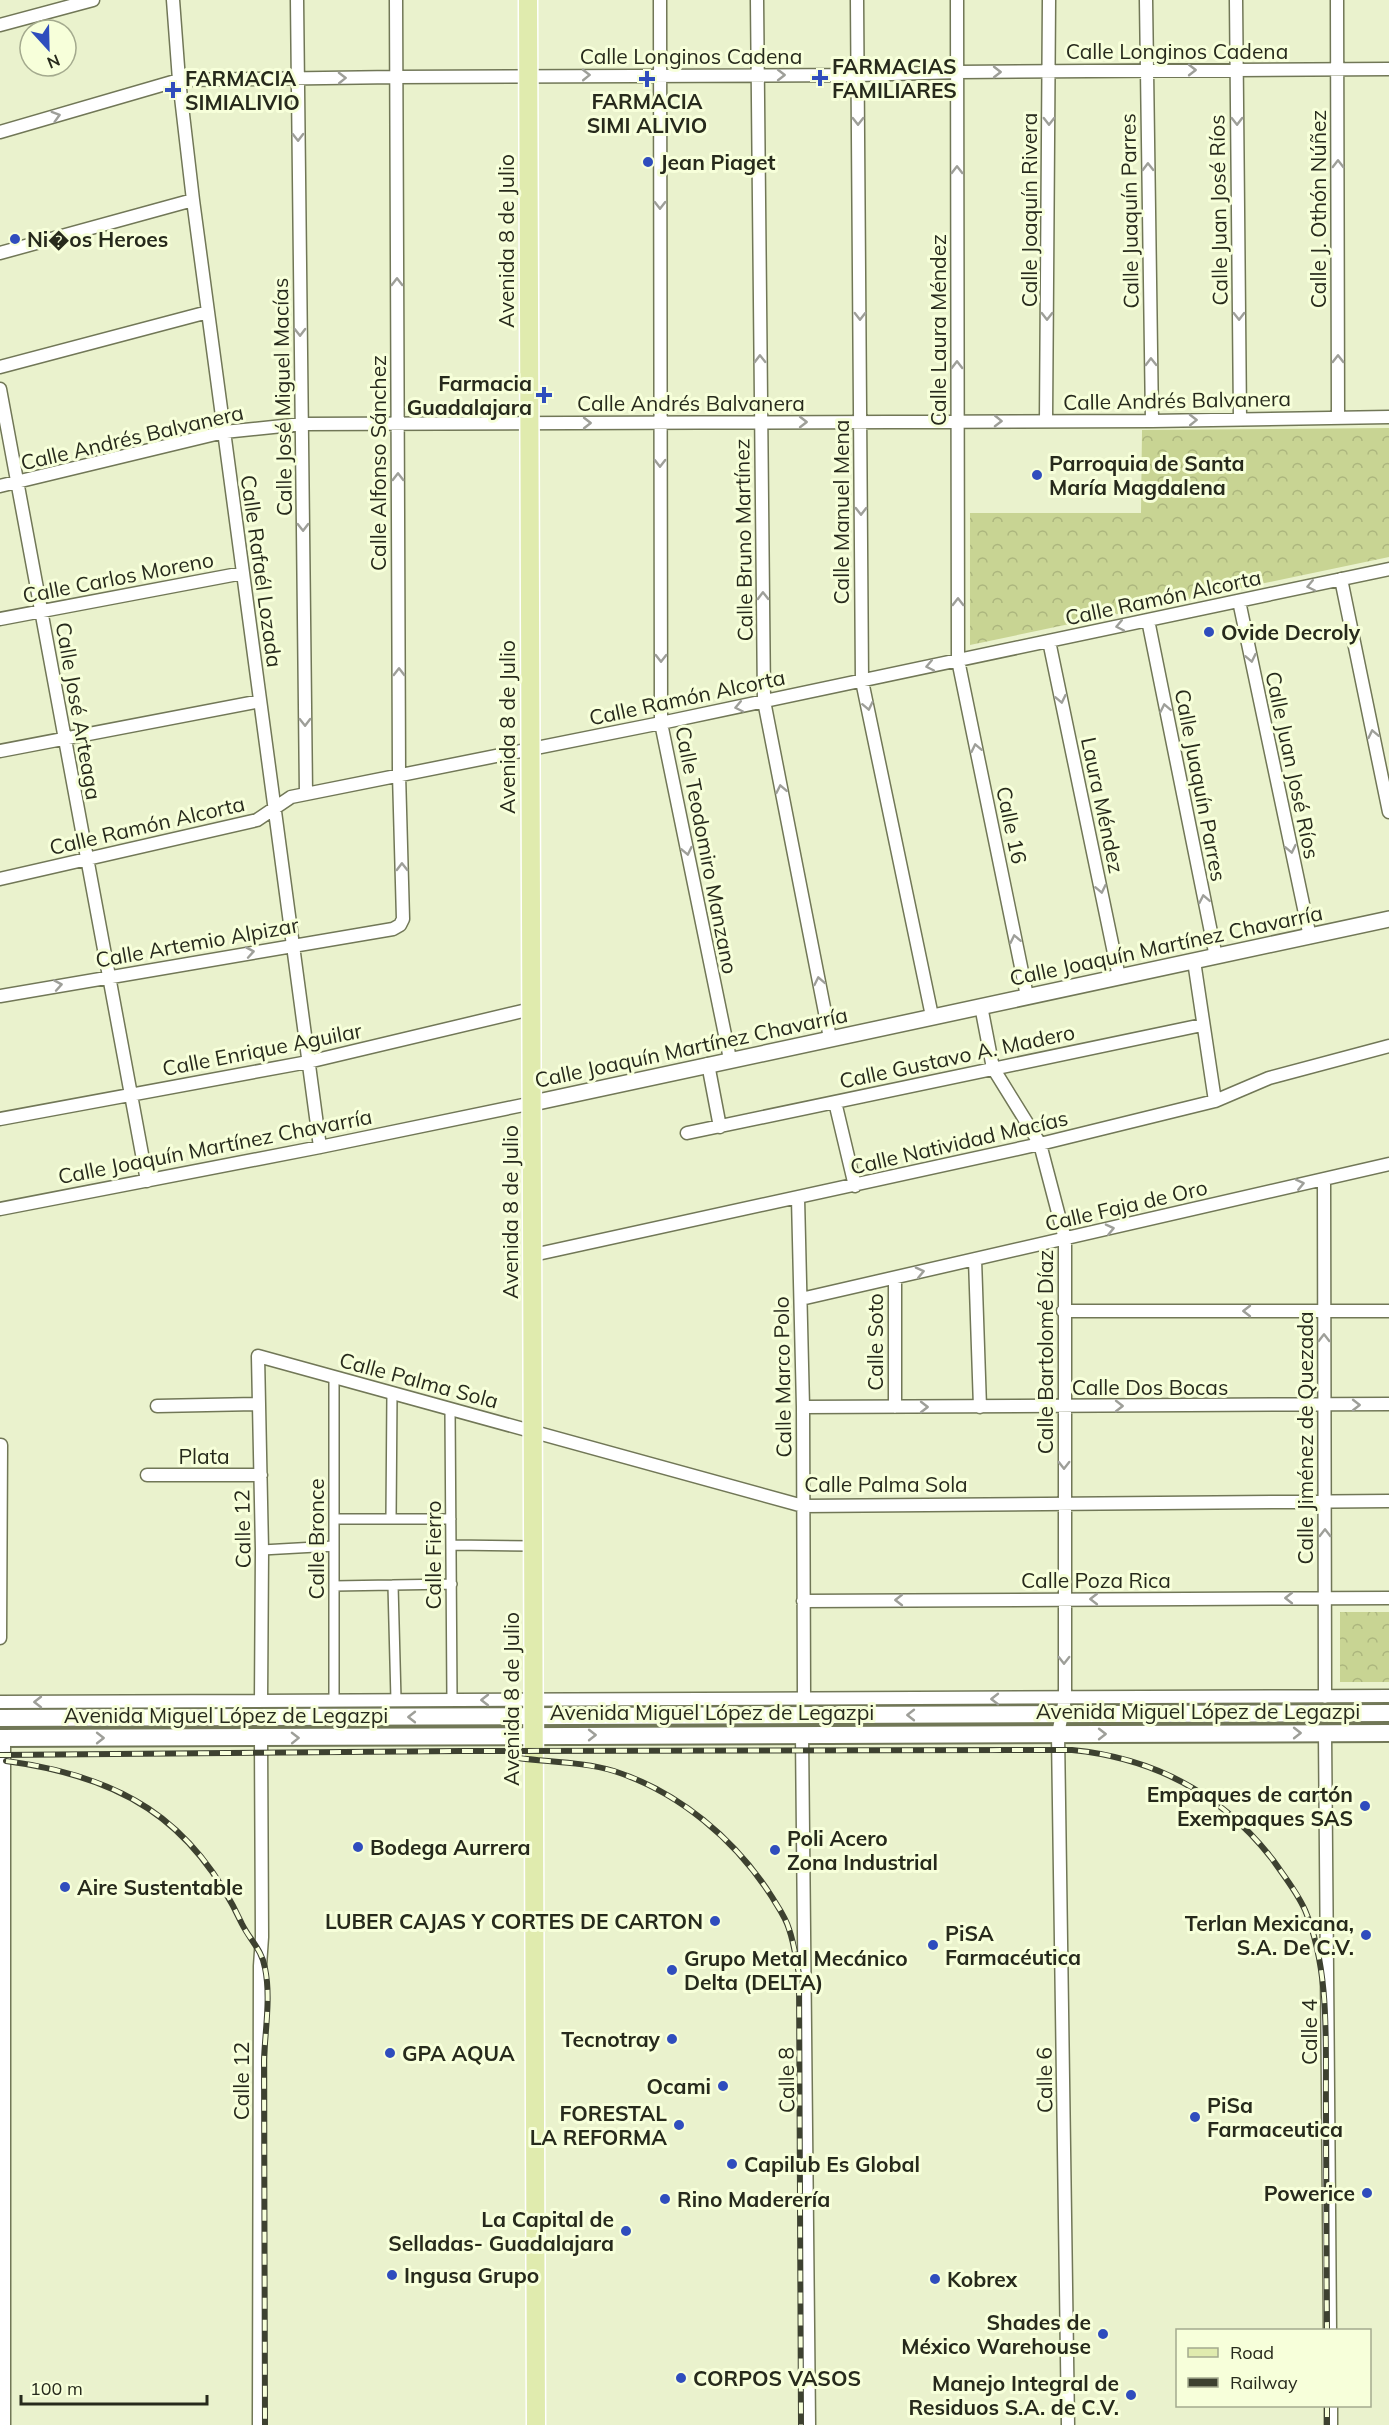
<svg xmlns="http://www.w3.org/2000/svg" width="1389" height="2425" font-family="Mulish,sans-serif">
<defs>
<pattern id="forest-crowns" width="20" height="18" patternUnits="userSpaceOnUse" patternTransform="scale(1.5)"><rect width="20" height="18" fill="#c8d493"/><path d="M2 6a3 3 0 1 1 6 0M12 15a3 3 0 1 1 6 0" fill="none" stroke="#acb67e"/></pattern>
</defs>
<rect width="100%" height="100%" fill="#eaf2cd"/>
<path fill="url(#forest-crowns)" d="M1389 428V557L970 645V513H1141L1142 430Z
M1340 1612H1389V1682H1340Z"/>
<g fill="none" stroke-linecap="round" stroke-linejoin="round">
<g stroke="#717757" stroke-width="12">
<path id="pedestrian" d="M334 1377V1700
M450 1409 452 1700
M334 1519H451
M391 1519 392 1393
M451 1545 533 1546
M262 1550 334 1546
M393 1585 396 1700
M334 1586 452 1584"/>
</g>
<g stroke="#717757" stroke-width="15">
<path id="minor" d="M173 0 179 80 193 200 320 1147
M297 0 306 794
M660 0 661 723 730 1059
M757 0 764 701 830 1038
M857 0 862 681 932 1016
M957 0 958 660 1027 996
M1146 0 1152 421
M1236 0 1240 419
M1337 0 1338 418
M0 25 93 0
M0 132 179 80 395 77 858 75 958 72 1389 69
M0 253 193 200
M0 367 208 312
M0 389 147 1181
M1046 421 1049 0
M0 486 224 432 302 424 1152 421 1389 417
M1341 579 1389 812
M1239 601 1310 937
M0 619 243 573
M1148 620 1216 957
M1049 641 1119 977
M0 751 260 701
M0 879 257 820 291 797 661 723 1389 569
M1194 961 1215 1101
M0 996 393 929 400 925 403 919 399 774 396 0
M981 1006 993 1068 1040 1144 1065 1239V1699L1058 1734 1068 2425
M708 1064 720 1127
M835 1102 855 1186
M0 1119 308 1062 531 1009
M687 1133 1202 1025
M1324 1179 1325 1697
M798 1198 803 1407 804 1698
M0 1209 320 1147 533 1103
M533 1255 1040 1144 1215 1101 1269 1078 1389 1046
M975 1259 980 1407
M895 1278V1407
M801 1299 1389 1164
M1063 1311H1389
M157 1406 259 1404
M803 1407 1389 1404
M147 1475H261
M803 1601 1389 1598
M0 1638 1 1445
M261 1701 262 1550 258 1356 803 1506 1389 1501
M0 1702 1389 1696
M1325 1733 1330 2330
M802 1735 809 2425
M4 1738V2425
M1331 2406V2425
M259 2425 260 1966 262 1937 261 1738"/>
</g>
<g stroke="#717757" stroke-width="18">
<path id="tertiary" d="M533 1103 1389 919"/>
</g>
<g stroke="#717757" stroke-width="20">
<path id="secondary" d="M0 1718 1389 1713
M0 1738 1389 1733"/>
</g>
<g stroke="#fff" stroke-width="21">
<path id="primary" d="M528 0 536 2425"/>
</g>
<use href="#pedestrian" stroke="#fff" stroke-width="9"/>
<use href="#minor" stroke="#fff" stroke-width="12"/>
<use href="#tertiary" stroke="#fff" stroke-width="15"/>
<use href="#secondary" stroke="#fff" stroke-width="16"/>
<use href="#primary" stroke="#e0ebae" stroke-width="18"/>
<g stroke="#3d4130" stroke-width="6">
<path id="rail" d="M0 1755 462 1751 1072 1750C1155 1758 1222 1794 1273 1860 1284 1876 1297 1892 1305 1910 1331 1972 1325 2046 1326 2112 1326 2185 1326 2258 1327 2330
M518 1758C549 1762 584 1762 614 1771 679 1792 735 1839 772 1897 778 1907 786 1918 789 1929 794 1943 796 1959 799 1974L801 2425
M6 1761C119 1776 193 1818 242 1924 250 1940 262 1950 265 1968 271 1997 265 2031 264 2060L265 2425
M1327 2406V2425"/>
</g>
<use href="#rail" stroke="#f7ffda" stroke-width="4" stroke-dasharray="11" stroke-linecap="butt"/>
</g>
<defs><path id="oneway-chevron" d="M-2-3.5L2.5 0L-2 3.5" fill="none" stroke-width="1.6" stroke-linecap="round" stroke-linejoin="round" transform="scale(1.5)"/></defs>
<g stroke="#9e9f99">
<use href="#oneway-chevron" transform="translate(1192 70)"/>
<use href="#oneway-chevron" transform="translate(997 72)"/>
<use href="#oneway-chevron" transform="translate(586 75) rotate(-1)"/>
<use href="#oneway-chevron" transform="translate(781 75)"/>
<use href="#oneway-chevron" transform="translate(342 78) rotate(-1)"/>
<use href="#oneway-chevron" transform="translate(56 116) rotate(-16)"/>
<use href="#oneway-chevron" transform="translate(858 121) rotate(90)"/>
<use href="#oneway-chevron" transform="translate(1049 121) rotate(90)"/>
<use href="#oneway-chevron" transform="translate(1237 121) rotate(89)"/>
<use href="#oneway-chevron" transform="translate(298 137) rotate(89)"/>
<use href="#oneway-chevron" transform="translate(1338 164) rotate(-90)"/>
<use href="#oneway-chevron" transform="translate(1148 167) rotate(-91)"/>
<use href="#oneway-chevron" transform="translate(957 170) rotate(-90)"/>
<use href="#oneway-chevron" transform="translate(660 205) rotate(90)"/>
<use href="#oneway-chevron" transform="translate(397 282) rotate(-90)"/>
<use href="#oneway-chevron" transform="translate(860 316) rotate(90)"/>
<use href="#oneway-chevron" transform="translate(1047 316) rotate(90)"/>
<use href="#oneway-chevron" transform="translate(1239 316) rotate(89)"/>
<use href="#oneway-chevron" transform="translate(300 332) rotate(89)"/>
<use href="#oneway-chevron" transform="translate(760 359) rotate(-91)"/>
<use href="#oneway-chevron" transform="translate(1338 359) rotate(-90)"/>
<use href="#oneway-chevron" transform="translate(1151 362) rotate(-91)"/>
<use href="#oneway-chevron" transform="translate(957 365) rotate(-90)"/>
<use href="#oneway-chevron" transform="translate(1193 420) rotate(-1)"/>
<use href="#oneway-chevron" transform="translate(998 421) rotate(1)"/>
<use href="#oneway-chevron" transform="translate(803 422)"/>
<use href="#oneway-chevron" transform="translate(587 423)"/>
<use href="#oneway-chevron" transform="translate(660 463) rotate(90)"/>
<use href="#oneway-chevron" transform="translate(398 477) rotate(-90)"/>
<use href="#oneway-chevron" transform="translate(861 511) rotate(90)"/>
<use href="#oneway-chevron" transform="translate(303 527) rotate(89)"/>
<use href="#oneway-chevron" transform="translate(1311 586) rotate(168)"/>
<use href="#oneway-chevron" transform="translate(763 596) rotate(-91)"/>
<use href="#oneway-chevron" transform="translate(958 602) rotate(-90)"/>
<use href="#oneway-chevron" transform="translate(1120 626) rotate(168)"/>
<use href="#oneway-chevron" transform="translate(661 658) rotate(90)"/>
<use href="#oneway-chevron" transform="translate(1251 658) rotate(78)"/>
<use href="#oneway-chevron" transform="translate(930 666) rotate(168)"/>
<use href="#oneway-chevron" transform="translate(399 672) rotate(-90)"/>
<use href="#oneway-chevron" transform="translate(1061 699) rotate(78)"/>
<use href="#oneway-chevron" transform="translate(868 706) rotate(78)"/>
<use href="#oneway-chevron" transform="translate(739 707) rotate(168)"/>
<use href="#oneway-chevron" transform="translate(1165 708) rotate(-101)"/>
<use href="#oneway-chevron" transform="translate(305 722) rotate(89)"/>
<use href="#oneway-chevron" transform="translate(1373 734) rotate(-102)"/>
<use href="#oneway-chevron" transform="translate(976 748) rotate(-102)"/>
<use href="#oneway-chevron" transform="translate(781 789) rotate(-101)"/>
<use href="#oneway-chevron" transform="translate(1291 849) rotate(78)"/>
<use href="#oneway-chevron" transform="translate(687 851) rotate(78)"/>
<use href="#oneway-chevron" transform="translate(402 867) rotate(-91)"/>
<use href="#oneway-chevron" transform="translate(1101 889) rotate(78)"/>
<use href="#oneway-chevron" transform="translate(1204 899) rotate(-101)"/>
<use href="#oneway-chevron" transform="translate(1015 939) rotate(-102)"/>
<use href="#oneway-chevron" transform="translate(250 952) rotate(-10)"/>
<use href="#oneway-chevron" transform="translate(819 981) rotate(-101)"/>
<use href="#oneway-chevron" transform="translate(58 985) rotate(-10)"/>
<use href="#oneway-chevron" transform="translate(1300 1184) rotate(-13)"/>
<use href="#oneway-chevron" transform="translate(1110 1229) rotate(-13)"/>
<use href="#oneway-chevron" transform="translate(920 1272) rotate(-13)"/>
<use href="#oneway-chevron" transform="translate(1247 1311) rotate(180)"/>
<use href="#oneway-chevron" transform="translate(1324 1338) rotate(-90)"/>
<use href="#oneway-chevron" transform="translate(1356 1405)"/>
<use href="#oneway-chevron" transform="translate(1119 1406)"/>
<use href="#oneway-chevron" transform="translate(924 1407)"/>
<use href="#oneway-chevron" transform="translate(1064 1465) rotate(90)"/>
<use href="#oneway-chevron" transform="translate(1325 1533) rotate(-90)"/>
<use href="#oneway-chevron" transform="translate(1289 1598) rotate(180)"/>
<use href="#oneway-chevron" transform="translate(1094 1599) rotate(180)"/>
<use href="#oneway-chevron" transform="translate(899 1600) rotate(180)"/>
<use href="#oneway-chevron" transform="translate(1064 1660) rotate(90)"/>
<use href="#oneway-chevron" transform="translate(995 1699) rotate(-180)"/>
<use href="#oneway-chevron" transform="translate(485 1700) rotate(180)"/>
<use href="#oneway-chevron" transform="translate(38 1702) rotate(180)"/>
<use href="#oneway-chevron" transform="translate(911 1715) rotate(180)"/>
<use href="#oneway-chevron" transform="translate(412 1717) rotate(180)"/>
<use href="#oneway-chevron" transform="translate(1297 1733)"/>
<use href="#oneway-chevron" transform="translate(1102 1734)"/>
<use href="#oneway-chevron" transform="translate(592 1735)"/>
<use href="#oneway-chevron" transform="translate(100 1738)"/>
<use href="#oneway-chevron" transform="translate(295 1738) rotate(-1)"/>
</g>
<g fill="#2f4dbd" stroke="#f7ffda" stroke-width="2">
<path d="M817 69h6v6h6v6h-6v6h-6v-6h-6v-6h6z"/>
<path d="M644 70h6v6h6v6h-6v6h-6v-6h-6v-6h6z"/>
<path d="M170 81h6v6h6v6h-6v6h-6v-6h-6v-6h6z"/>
<circle cx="648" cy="162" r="6"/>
<circle cx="15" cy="239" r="6"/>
<path d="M541 386h6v6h6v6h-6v6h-6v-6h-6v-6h6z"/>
<circle cx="1037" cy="475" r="6"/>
<circle cx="1209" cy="632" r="6"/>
<circle cx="1365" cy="1806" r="6"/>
<circle cx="358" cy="1847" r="6"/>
<circle cx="775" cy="1850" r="6"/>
<circle cx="65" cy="1887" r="6"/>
<circle cx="715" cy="1921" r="6"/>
<circle cx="1366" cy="1935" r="6"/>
<circle cx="933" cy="1945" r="6"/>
<circle cx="672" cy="1970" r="6"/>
<circle cx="672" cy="2039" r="6"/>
<circle cx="390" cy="2053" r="6"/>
<circle cx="723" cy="2086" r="6"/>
<circle cx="1195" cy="2117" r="6"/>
<circle cx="679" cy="2125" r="6"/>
<circle cx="732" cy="2164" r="6"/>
<circle cx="1367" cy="2193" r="6"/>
<circle cx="665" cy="2199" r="6"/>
<circle cx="626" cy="2231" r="6"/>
<circle cx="392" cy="2275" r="6"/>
<circle cx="935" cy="2279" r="6"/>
<circle cx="1103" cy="2334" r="6"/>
<circle cx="681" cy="2378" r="6"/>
<circle cx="1131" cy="2395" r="6"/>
</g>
<g text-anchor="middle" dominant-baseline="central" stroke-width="6" stroke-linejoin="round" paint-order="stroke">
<g font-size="21" fill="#272a1c" stroke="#f7ffda">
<text x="1177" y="51">Calle Longinos Cadena</text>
<text x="691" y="56">Calle Longinos Cadena</text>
<text transform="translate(1318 209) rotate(-90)">Calle J. Othón Núñez</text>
<text transform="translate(1029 210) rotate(-90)">Calle Joaquín Rivera</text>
<text transform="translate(1218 210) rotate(-91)">Calle Juan José Ríos</text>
<text transform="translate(1129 211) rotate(-91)">Calle Juaquín Parres</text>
<text transform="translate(506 241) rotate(-90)">Avenida 8 de Julio</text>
<text transform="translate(938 330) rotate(-90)">Calle Laura Méndez</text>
<text transform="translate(282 397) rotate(-91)">Calle José Miguel Macías</text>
<text transform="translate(1177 400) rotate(-1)">Calle Andrés Balvanera</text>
<text x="691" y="403">Calle Andrés Balvanera</text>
<text transform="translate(132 437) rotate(-13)">Calle Andrés Balvanera</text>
<text transform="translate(378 463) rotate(-90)">Calle Alfonso Sánchez</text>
<text transform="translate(841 512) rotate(-90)">Calle Manuel Mena</text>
<text transform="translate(743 540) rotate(-91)">Calle Bruno Martínez</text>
<text transform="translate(262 571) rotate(82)">Calle Rafaél Lozada</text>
<text transform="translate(118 577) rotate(-11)">Calle Carlos Moreno</text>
<text transform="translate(1163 597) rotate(-12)">Calle Ramón Alcorta</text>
<text transform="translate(687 697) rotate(-12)">Calle Ramón Alcorta</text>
<text transform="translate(79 711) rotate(80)">Calle José Arteaga</text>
<text transform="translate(507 727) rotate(-90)">Avenida 8 de Julio</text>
<text transform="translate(1293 765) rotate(78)">Calle Juan José Ríos</text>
<text transform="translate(1201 785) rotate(79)">Calle Juaquín Parres</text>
<text transform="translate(1103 805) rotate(78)">Laura Méndez</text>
<text transform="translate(147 825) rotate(-13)">Calle Ramón Alcorta</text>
<text transform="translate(1012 825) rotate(78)">Calle 16</text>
<text transform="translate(707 850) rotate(79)">Calle Teodomiro Manzano</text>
<text transform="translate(197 942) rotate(-10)">Calle Artemio Alpizar</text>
<text transform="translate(1166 945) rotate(-12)">Calle Joaquín Martínez Chavarría</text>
<text transform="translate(691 1047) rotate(-12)">Calle Joaquín Martínez Chavarría</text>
<text transform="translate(262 1049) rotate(-11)">Calle Enrique Aguilar</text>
<text transform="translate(957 1056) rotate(-12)">Calle Gustavo A. Madero</text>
<text transform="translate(959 1142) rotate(-13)">Calle Natividad Macías</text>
<text transform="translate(215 1146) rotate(-11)">Calle Joaquín Martínez Chavarría</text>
<text transform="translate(1126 1205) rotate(-13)">Calle Faja de Oro</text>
<text transform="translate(510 1212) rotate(-90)">Avenida 8 de Julio</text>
<text transform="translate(875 1342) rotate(-90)">Calle Soto</text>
<text transform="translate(1045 1352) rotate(-90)">Calle Bartolomé Díaz</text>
<text transform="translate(782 1377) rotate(-91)">Calle Marco Polo</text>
<text transform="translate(419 1380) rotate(15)">Calle Palma Sola</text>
<text x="1150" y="1387">Calle Dos Bocas</text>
<text transform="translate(1305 1438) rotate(-90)">Calle Jiménez de Quezada</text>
<text x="204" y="1456">Plata</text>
<text x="886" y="1484">Calle Palma Sola</text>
<text transform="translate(242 1529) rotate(-91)">Calle 12</text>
<text transform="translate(316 1539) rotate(-90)">Calle Bronce</text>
<text transform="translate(433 1555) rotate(-90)">Calle Fierro</text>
<text x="1096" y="1580">Calle Poza Rica</text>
<text transform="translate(511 1699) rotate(-90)">Avenida 8 de Julio</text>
<text x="1198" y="1711">Avenida Miguel López de Legazpi</text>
<text x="712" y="1712">Avenida Miguel López de Legazpi</text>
<text x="226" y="1715">Avenida Miguel López de Legazpi</text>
<text transform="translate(1309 2032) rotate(-90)">Calle 4</text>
<text transform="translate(786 2080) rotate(-91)">Calle 8</text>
<text transform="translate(1044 2080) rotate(-91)">Calle 6</text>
<text transform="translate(241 2081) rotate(-90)">Calle 12</text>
</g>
<g font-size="21" font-weight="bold" fill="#272a1c" stroke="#f7ffda" text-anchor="start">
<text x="832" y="66">FARMACIAS<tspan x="832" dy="24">FAMILIARES</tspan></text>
<text x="185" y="78">FARMACIA<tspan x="185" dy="24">SIMIALIVIO</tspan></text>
<text x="647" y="101" text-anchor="middle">FARMACIA<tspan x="647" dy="24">SIMI ALIVIO</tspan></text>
<text x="660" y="162">Jean Piaget</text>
<text x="27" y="239">Ni�os Heroes</text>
<text x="532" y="383" text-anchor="end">Farmacia<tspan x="532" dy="24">Guadalajara</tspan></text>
<text x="1049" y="463">Parroquia de Santa<tspan x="1049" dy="24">María Magdalena</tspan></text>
<text x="1221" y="632">Ovide Decroly</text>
<text x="1353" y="1794" text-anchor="end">Empaques de cartón<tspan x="1353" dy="24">Exempaques SAS</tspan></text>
<text x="787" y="1838">Poli Acero<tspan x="787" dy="24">Zona Industrial</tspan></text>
<text x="370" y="1847">Bodega Aurrera</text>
<text x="77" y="1887">Aire Sustentable</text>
<text x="703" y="1921" text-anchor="end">LUBER CAJAS Y CORTES DE CARTON</text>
<text x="1354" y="1923" text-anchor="end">Terlan Mexicana,<tspan x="1354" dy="24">S.A. De C.V.</tspan></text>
<text x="945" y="1933">PiSA<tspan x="945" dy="24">Farmacéutica</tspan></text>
<text x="684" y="1958">Grupo Metal Mecánico<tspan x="684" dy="24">Delta (DELTA)</tspan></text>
<text x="660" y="2039" text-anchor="end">Tecnotray</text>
<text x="402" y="2053">GPA AQUA</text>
<text x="711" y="2086" text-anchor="end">Ocami</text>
<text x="1207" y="2105">PiSa<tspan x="1207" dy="24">Farmaceutica</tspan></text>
<text x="667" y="2113" text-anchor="end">FORESTAL<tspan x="667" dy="24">LA REFORMA</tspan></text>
<text x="744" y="2164">Capilub Es Global</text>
<text x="1355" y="2193" text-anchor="end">Powerice</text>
<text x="677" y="2199">Rino Maderería</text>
<text x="614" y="2219" text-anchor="end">La Capital de<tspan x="614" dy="24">Selladas- Guadalajara</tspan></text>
<text x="404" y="2275">Ingusa Grupo</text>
<text x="947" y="2279">Kobrex</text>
<text x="1091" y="2322" text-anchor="end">Shades de<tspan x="1091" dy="24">México Warehouse</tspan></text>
<text x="693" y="2378">CORPOS VASOS</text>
<text x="1119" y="2383" text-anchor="end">Manejo Integral de<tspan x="1119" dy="24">Residuos S.A. de C.V.</tspan></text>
</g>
</g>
<rect x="1176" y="2329" width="195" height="78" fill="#f7ffda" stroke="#a4aa8e" stroke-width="1.5"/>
<rect x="1188" y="2348" width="30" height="9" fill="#e0ebae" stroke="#a4aa8e" stroke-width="1.5"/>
<text x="1230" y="2359" font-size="18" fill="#272a1c">Road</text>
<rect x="1188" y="2378" width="30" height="9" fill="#3d4130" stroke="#a4aa8e" stroke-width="1.5"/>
<text x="1230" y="2389" font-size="18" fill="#272a1c">Railway</text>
<g transform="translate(48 48) rotate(158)"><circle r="28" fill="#f7ffda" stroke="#a4aa8e" stroke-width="1.5"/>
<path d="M0-4.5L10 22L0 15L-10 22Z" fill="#2f4dbd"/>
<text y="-9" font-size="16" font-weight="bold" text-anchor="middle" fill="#272a1c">N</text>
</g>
<path d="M21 2395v9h186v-9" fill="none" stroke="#272a1c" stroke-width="3"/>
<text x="30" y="2395" font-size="18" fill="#272a1c" stroke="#f7ffda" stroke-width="4.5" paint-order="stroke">100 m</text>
</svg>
